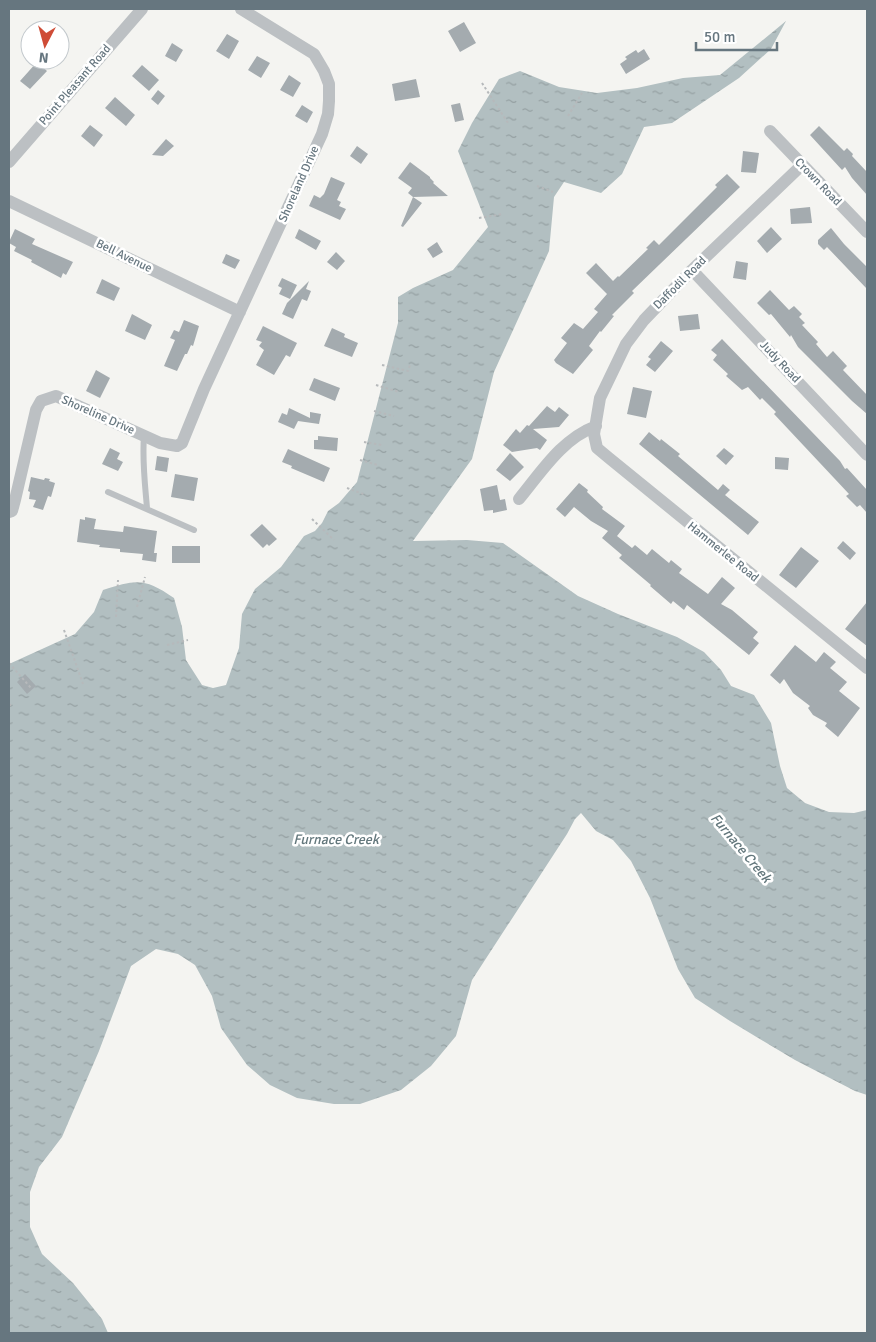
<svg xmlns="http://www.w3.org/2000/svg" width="876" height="1342" font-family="Signika,sans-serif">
<defs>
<pattern id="water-ripples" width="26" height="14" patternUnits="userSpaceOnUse" patternTransform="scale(1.25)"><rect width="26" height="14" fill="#b2bfc1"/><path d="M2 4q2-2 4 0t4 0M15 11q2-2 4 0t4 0" fill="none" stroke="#95a0a2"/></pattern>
</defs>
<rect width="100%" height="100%" fill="#f4f4f1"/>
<path fill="url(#water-ripples)" d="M786 21 771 49 739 78 672 123 644 127 622 174 601 193 564 182 554 197 549 251 494 372 472 459 413 541 467 540 503 543 578 596 618 614 677 637 704 652 721 670 731 686 754 695 771 723 780 766 787 788 805 803 829 812 854 813 867 810V1095L855 1091 795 1060 730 1021 695 998 678 969 650 898 631 861 613 840 596 831 581 813 575 819 567 834 472 980 456 1036 431 1066 401 1090 360 1104H334L297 1098 270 1085 247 1065 221 1028 212 996 195 965 178 954 156 949 131 966 99 1051 62 1137 39 1167 30 1192V1227L42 1254 73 1283 102 1319 108 1333H9V664L75 634 94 612 103 590C137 579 145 578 174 598L182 627 186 660 202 685 213 688 226 685 239 648 242 614 255 589 281 567 304 536 315 531 322 523 328 511 339 503 357 482 398 323V297L413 288 453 270 488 227 458 151 472 123 499 79 520 71 559 87 597 93 637 88 683 78 720 75Z"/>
<path fill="#a4abaf" d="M464 22 476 43 460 52 448 31Z
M227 34 239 41 229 59 216 51Z
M172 43 183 50 176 62 165 56Z
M644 49 650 59 626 74 620 64 627 59 625 57 636 50 638 53Z
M257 56 270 63 261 78 248 70Z
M37 62 47 71 30 89 20 81Z
M142 65 159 80 149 91 132 76Z
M289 75 301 83 293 97 280 90Z
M416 79 420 97 395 101 392 84Z
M158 90 165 96 158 105 151 99Z
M115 97 135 115 126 126 105 108Z
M460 103 464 120 455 122 451 105Z
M302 105 313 112 307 123 295 116Z
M90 125 103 135 94 147 81 136Z
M819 126 844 151 847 148 853 154 852 156 867 172V195L852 178 845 167 842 170 810 135Z
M166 139 174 146 163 156 152 155Z
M357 146 368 154 361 164 350 156Z
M743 151 759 153 756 173 741 172Z
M410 162 430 177V178L434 182 433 183 448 196 413 197 408 193 412 188 398 178Z
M727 174 740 187 632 291 634 293 612 315 614 316 601 332 600 331 589 346 593 350 573 374 556 363 554 360 567 343 561 338 574 323 583 329 598 312 594 309 607 294 586 273 596 263 613 281 618 276 619 277 648 249 646 248 654 240 659 245 717 187 715 185Z
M331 177 345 183 337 200 341 202 339 206 346 209 340 220 309 206 314 195 320 198 324 194Z
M413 197 422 203 403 227 401 226Z
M810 207 812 223 791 224 790 209Z
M771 227 782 239 767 253 757 241Z
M831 228 844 244 867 267V289L827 247 824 250 818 244V240Z
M15 229 35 239 32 244 73 262 66 275 63 273 61 278 31 262 32 260 14 251 16 247 9 243V242Z
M299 229 321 241 316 250 295 238Z
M437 242 443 252 433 258 427 249Z
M336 252 345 261 337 270 327 262Z
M226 254 240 260 235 269 222 263Z
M736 261 748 263 746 280 733 278Z
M282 278 297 285 290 299 279 294 282 288 278 286Z
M102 279 120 288 114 301 96 293Z
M309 281 306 289 311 291 307 301 302 299 293 319 282 314 287 303Z
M770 290 789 310 794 306 802 314 799 317 805 323 802 325 818 342 816 344 827 357 833 351 847 366 843 370 867 395V414L852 401 798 347 791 335 790 337 771 314 769 315 757 303Z
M132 314 152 325 145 340 125 331Z
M698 314 700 329 680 331 678 316Z
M184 320 199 326 193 346 191 345 187 354H185L177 371 164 366 175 340 170 338 174 330 179 332Z
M263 326 297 343 290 357 286 355 274 375 256 365 264 350 259 346 262 342 256 340Z
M332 328 345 334 344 337 358 343 352 357 324 346Z
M722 339 840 461 845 469 847 468 867 490V513L860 505 857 507 846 496 849 494 774 414 776 412 762 398 760 400 748 387 742 390 726 376 728 374 713 360 717 355 711 350Z
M661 341 673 351 655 372 646 365 651 359 648 357Z
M96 370 110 378 100 398 86 391Z
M314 378 340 388 335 401 309 390Z
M633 387 652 391 646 418 627 414Z
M547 406 555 412 559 407 569 415 559 427 533 429 547 440 540 450 537 448 512 452 503 445 516 429 520 433 527 425 529 426Z
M289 408 310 418V412L321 414 319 424 298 421 294 429 278 422 282 413 287 415Z
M649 432 660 441 661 439 680 454 678 456 718 490 723 484 730 490 725 495 759 522 748 535 639 444Z
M318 436 338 438 337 451 314 449V440H318Z
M110 448 120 453 117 459 123 462 118 471 102 464Z
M724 448 734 456 726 465 716 456Z
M288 449 330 468 324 482 291 468 292 466 282 462Z
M510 453 524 467 510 481 496 470Z
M157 456 169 458 167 472 155 470Z
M775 457 789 458 788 470 775 469Z
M175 474 198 478 194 501 171 497Z
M31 477 44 480 45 478 50 479 49 481 55 483 51 497 48 496 43 510 33 507 36 500 29 499 30 492 28 491Z
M579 483 588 490 587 492 603 507 602 509 625 526 617 536 632 548 635 545 647 555 652 549 669 563 671 560 682 569 679 573 708 594 722 577 735 588 721 604 732 610 758 632 753 638 759 643 749 655 687 605 684 610 673 601 671 604 650 586 651 585 619 558 622 555 602 538 608 531 591 521 574 507 565 517 556 509Z
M497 485 500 500 505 499 507 510 493 513V510L484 511 480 489Z
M85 517 96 519 94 529 123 532 124 526 157 531 154 553H157L156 562 142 560 143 554 120 552V549L99 547 100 545 77 542 80 519 85 520Z
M262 524 277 539 269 546 267 544 263 548 250 535Z
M843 541 856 553 850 560 837 548Z
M172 546H200V563H172Z
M801 547 819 561 796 588 779 575Z
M867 602V646L845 629Z
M795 645 816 662 824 652 836 662 830 668 847 682 839 691 860 708 838 737 825 726 827 723 813 715 808 708 810 706 793 693 784 679 780 684 770 675Z
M25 674 36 686 27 694 17 682Z"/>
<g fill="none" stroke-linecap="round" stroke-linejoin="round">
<path stroke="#b6b9bb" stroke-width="2" stroke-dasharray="2.5 2.5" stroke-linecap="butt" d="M482 83 508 123
M568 116 582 93
M537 186 553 192
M479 218 503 214
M382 365 408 371 410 365
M376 385 399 392
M374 411 394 416
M364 442 382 445
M360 460 378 465
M347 488 366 495
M312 519 334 540
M137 607 145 577
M116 617 118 580
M64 630 83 684
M167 645 188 640
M9 663 31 688
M9 704 12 706"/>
<path stroke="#bcc0c3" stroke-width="6" d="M144 436C142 461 145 484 147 508
M108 492 194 530"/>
<path stroke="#bcc0c3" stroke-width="12" d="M770 131 867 232
M9 162 142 9
M802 165 692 270 644 320 626 344 600 398 594 434 597 448 609 458 867 668
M9 201 240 312
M692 270 867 455
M519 499C542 471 562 439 596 426
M9 512 12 511 15 500 36 410 41 401 56 396 160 443 177 446 182 443 204 389 322 134 328 114 329 101V84L324 71 314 54 241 9"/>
</g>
<g text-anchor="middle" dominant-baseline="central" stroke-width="5" stroke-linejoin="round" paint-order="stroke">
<g font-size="12" fill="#66767f" stroke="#fff">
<text transform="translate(75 85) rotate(-49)">Point Pleasant Road</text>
<text transform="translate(818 182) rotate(46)">Crown Road</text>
<text transform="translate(299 184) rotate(-66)">Shoreland Drive</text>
<text transform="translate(124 256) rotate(26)">Bell Avenue</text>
<text transform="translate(680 283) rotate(-45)">Daffodil Road</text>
<text transform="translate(780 362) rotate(47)">Judy Road</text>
<text transform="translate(98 415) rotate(24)">Shoreline Drive</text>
<text transform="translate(723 552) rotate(39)">Hammerlee Road</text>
</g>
<g font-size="14" font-style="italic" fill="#63777c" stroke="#fff">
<text x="336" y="839">Furnace Creek</text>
<text transform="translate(741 848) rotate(50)">Furnace Creek</text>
</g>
</g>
<rect width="876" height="1342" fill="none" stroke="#66767f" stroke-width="20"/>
<g transform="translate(45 45) rotate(186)"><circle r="24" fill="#ffffff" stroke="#c2c8cc"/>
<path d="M0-4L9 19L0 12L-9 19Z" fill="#cf4c36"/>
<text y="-8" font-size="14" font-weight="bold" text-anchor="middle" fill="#66767f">N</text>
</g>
<path d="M696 42v8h81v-8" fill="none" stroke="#66767f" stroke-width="2.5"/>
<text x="704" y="42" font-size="15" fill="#66767f" stroke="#ffffff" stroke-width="4" paint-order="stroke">50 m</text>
</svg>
